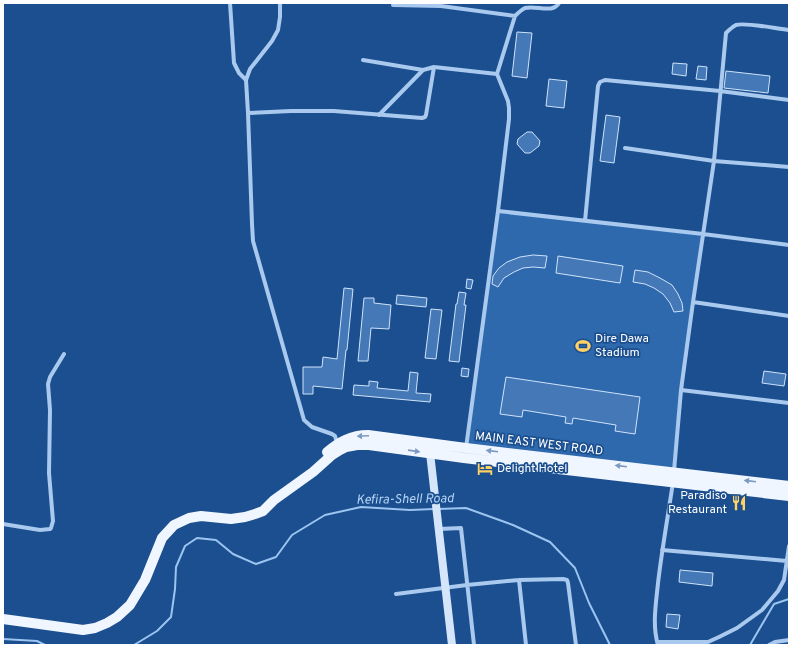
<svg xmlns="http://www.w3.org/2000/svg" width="792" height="648" font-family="Overpass,sans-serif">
<rect width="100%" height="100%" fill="#1b4f8f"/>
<path fill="#2e69ad" d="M498 211 703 234 693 302 674 472 466 448Z"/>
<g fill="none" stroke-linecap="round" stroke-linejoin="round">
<path stroke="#9cc4f0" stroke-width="2" d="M438 509 466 508 513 525 550 542 575 568 589 603 610 645
M3 639 37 641 45 645
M134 645 157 631 171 617 175 589 176 567 185 546 197 538 216 540 233 554 256 564 276 557 292 535 325 515 361 507 410 510 434 509
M750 645 774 604 789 599"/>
</g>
<path fill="#4478b7" stroke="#cfe3fa" d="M517 32 532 33 527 78 512 76Z
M673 63 687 64 686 76 672 74Z
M698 66 707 67 706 80 696 79Z
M726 71 770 76 768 93 724 88Z
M549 79 567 81 564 108 546 106Z
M606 115 620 117 614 163 600 161Z
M527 132H532L540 141 539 146 530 153H525L517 144 518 139Z
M533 255 547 256 545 268 533 267 523 268 514 272 504 278 498 287 492 284 493 276 499 268 507 262 520 257Z
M558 256 623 266 620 283 556 273Z
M635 270 648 272 660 278 672 285 678 294 682 303 683 311 674 312 670 303 663 294 654 288 645 284 633 282Z
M467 279 473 280 471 289 466 288Z
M344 288 353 289 347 350H346L342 389 313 386V394H303V367H322L323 357 337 359Z
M459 292 466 293 464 305H466L459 362 449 361 456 304H457Z
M397 295 427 298 426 307 396 304Z
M364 298H374V303L391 305 389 329 371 328 368 361H358Z
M431 309 442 310 436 359 425 358Z
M462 368 469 369 468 377 461 376Z
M764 371 786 374 784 386 762 383Z
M410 372 418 373 416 393 431 394 430 402 353 395 354 385 369 386V381L378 382 377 388 408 391Z
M506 377 640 397 635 434 615 431 616 425 573 418 572 424 565 423 566 417 523 410 522 417 500 414Z
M680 570 713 573 712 586 679 582Z
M667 614 680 615 678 629 666 627Z"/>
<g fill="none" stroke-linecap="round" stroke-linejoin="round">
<path stroke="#a9c9ee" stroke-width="4" d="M230 3 234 63 239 73 246 80
M280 3V17L278 30 272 41 250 69 246 80 248 113 252 224 253 241 257 255 304 420 312 427 332 434 335 436 337 443
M393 5 441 6 515 16
M363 60 423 70 434 67 497 74
M248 113 291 111H334L422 118 425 117 426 115 434 67
M379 115 423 70
M625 148 714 161 789 167
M498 211 703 234 789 245
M585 221 598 86 600 82 605 80 720 91 789 100
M693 302 789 316
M681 390 789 403
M466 448 498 211 509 119V108L508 101 497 74 515 16C518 13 521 10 525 8 536 5 553 14 559 3
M674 471 681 390 693 302 714 161 726 33C729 30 732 27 736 25 745 22 778 29 789 30
M3 524 40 530 50 529 51 528 53 521 49 473 50 410 48 384 50 377 64 354
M439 529 461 528 474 645
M662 550 787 561
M519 580 526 645
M396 594 467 585 519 580 563 579 567 580 568 583 576 645
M657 642H708L719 637 737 628 762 610 778 591 784 580 789 546
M658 645C652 625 656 604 658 583 662 549 668 516 673 482
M769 645 775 642 789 640"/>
<path stroke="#d6e6fa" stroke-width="8" d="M431 448 430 453 452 645"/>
<path stroke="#f0f6ff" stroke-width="10" d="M327 452C339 442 351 435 368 435L466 448 789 486
M3 619 83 630 95 628 107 623 117 617 130 605 145 580 162 538 174 525 189 518 201 516 231 519 245 517 255 514 263 511 274 500 313 472 332 455 340 450 346 447 357 445H369L464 458 789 496"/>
</g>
<defs><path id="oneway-solid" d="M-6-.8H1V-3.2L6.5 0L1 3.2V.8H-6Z"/></defs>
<g fill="#7b9ac1">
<use href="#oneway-solid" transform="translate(363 436) rotate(178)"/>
<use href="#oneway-solid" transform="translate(414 451) rotate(8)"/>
<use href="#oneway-solid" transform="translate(492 451) rotate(-173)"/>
<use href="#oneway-solid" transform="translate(621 466) rotate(-173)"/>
<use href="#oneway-solid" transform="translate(750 481) rotate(-173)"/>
</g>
<defs>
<g id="stadium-bare" transform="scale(1.2)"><path d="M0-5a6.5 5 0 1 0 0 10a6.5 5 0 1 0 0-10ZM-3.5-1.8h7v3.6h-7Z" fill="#ffd166" stroke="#1b4f8f" stroke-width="2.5" paint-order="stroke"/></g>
<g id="hotel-bare" transform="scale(1.2)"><path d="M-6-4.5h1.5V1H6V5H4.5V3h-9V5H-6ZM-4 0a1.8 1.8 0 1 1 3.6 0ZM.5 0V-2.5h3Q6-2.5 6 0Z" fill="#ffd166" stroke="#1b4f8f" stroke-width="2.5" paint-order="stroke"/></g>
<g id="restaurant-bare" transform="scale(1.2)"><path d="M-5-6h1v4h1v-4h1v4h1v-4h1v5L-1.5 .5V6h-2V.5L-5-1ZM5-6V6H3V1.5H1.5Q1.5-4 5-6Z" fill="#ffd166" stroke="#1b4f8f" stroke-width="2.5" paint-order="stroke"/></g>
</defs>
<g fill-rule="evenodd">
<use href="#stadium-bare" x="583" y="346"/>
<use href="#hotel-bare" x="485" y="469"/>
<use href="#restaurant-bare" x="739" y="503"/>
</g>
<g text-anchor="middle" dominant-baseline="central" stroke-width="3.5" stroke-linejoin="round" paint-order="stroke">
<g font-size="12" fill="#fff" stroke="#1b4f8f" text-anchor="start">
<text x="595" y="339">Dire Dawa<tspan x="595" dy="14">Stadium</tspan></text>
<text x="497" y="469">Delight Hotel</text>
<text x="727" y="496" text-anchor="end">Paradiso<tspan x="727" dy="14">Restaurant</tspan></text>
</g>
<g font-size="12" fill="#fff" stroke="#1b4f8f">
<text transform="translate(539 444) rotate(7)">MAIN EAST WEST ROAD</text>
</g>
<g font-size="13" font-style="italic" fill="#b5d3f5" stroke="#1b4f8f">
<text transform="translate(405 500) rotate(-1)">Kefira-Shell Road</text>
</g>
</g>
<rect width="792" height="648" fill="none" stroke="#ffffff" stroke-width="8"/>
</svg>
